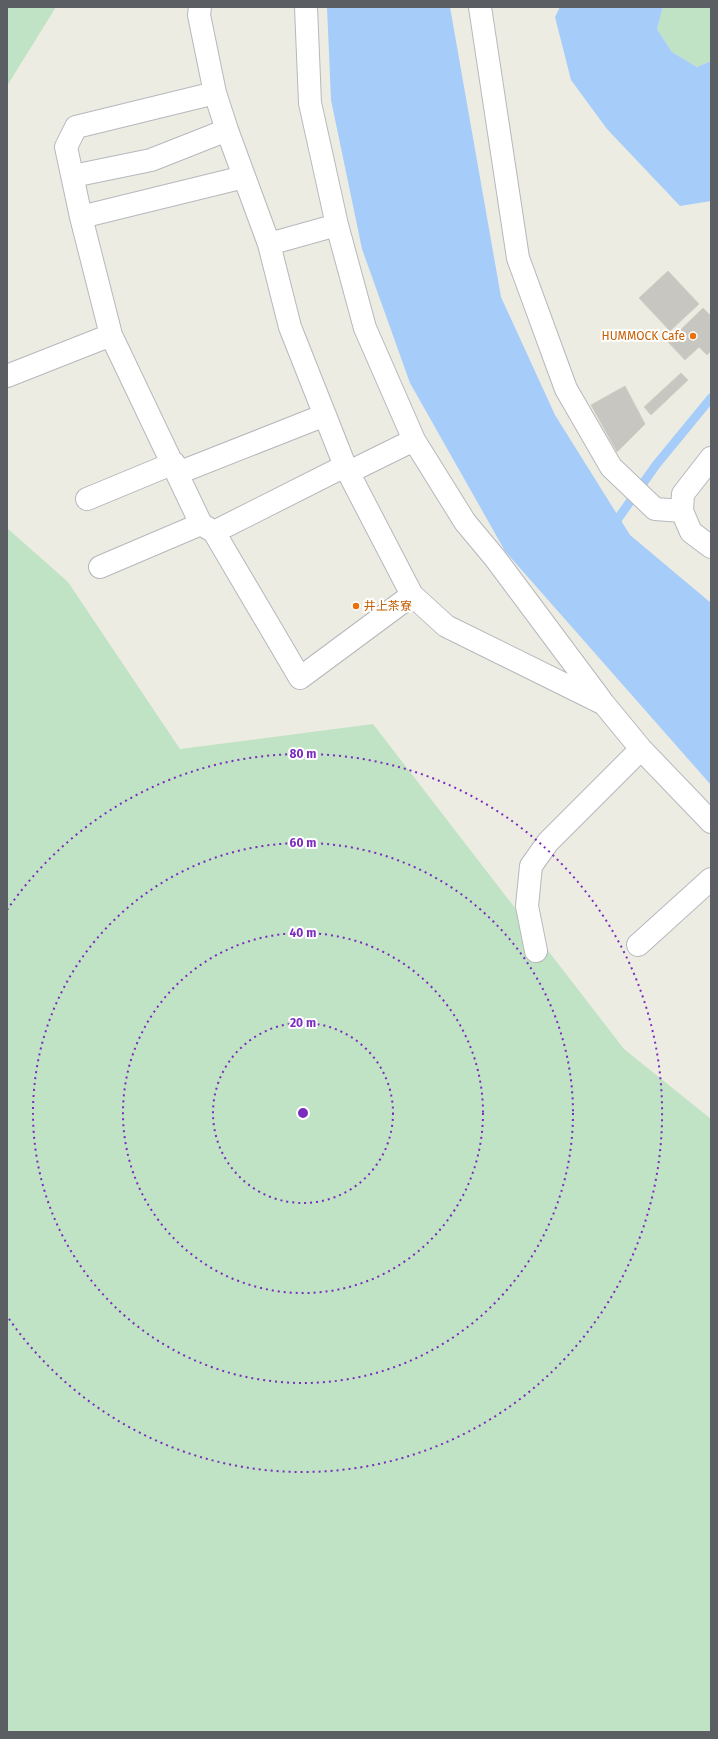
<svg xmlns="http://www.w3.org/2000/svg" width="718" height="1739" font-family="'Fira Sans','Noto Sans JP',sans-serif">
<rect width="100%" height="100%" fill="#edece3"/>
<path fill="#c1e3c5" d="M7 7H56L7 86Z
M663 7H711V61L697 67 672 52 657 29Z
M7 528 68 582 180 749 373 724 624 1049 711 1119V1732H7Z"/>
<path fill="#a6ccf9" d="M327 7H450L501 297 555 415 630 535 711 603V785L505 551 410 383 362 249 331 100Z
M560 7H663L657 29 672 52 697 67 711 61V201L680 206 607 129 571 80 555 17Z"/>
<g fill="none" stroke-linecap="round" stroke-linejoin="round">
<path stroke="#a6ccf9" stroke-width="9" d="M612 527 656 465 711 398"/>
</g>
<path fill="#c8c6c0" stroke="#d1cec2" d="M668 271 699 304 670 331 639 298Z
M703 308 711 316V351L707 355 699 347 685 360 668 342Z
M681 373 688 380 651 415 644 407Z
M625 386 645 424 617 452 591 405Z"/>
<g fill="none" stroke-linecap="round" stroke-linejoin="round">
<g stroke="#b5b8bc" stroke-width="24">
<path id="street" d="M200 7 199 15 215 93 227 130 269 244 290 327 345 466 412 595 446 626 604 704 641 749 711 822
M306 7 310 103 337 225 365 328 414 440 465 522 495 558 601 700
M480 7 518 258 566 389 611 467 655 509 682 511
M215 93 76 127 66 147 81 217 111 335 201 524 214 532 300 678 412 595
M73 176 151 160 227 130
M81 217 244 177
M269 244 337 225
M7 376 111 335
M711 458 683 494 682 511 691 532 711 547
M349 472 414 440
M178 473 325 415
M87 499 174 463
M214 532 345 466
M100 567 201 524
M638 945 711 879
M536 951 527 906 531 866 548 842 641 749"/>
</g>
<use href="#street" stroke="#fff" stroke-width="22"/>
</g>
<g fill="none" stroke="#7b2cbf" stroke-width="2" stroke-dasharray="2 4">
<circle cx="303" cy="1113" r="90"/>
<circle cx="303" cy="1113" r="180"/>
<circle cx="303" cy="1113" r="270"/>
<path d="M7 910A359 359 0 1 1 7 1316"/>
</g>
<g fill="#e8710a" stroke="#fff" stroke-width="1.5">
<circle cx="693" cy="336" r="4"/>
<circle cx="356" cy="606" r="4"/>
</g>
<g text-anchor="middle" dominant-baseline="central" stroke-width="4" stroke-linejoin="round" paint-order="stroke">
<g font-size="12" fill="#c56008" stroke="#fff" text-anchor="end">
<text x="685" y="336">HUMMOCK Cafe</text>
<text x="364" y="606" text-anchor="start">井上茶寮</text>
</g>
</g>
<circle cx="303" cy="1113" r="6" fill="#7b2cbf" stroke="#fff" stroke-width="2"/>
<g font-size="12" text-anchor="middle" font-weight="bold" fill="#7b2cbf" stroke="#fff" stroke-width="4" stroke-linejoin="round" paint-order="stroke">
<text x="303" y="758">80 m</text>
<text x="303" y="847">60 m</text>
<text x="303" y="937">40 m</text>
<text x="303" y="1027">20 m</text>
</g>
<rect width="718" height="1739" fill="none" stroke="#5b5e63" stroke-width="16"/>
</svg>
